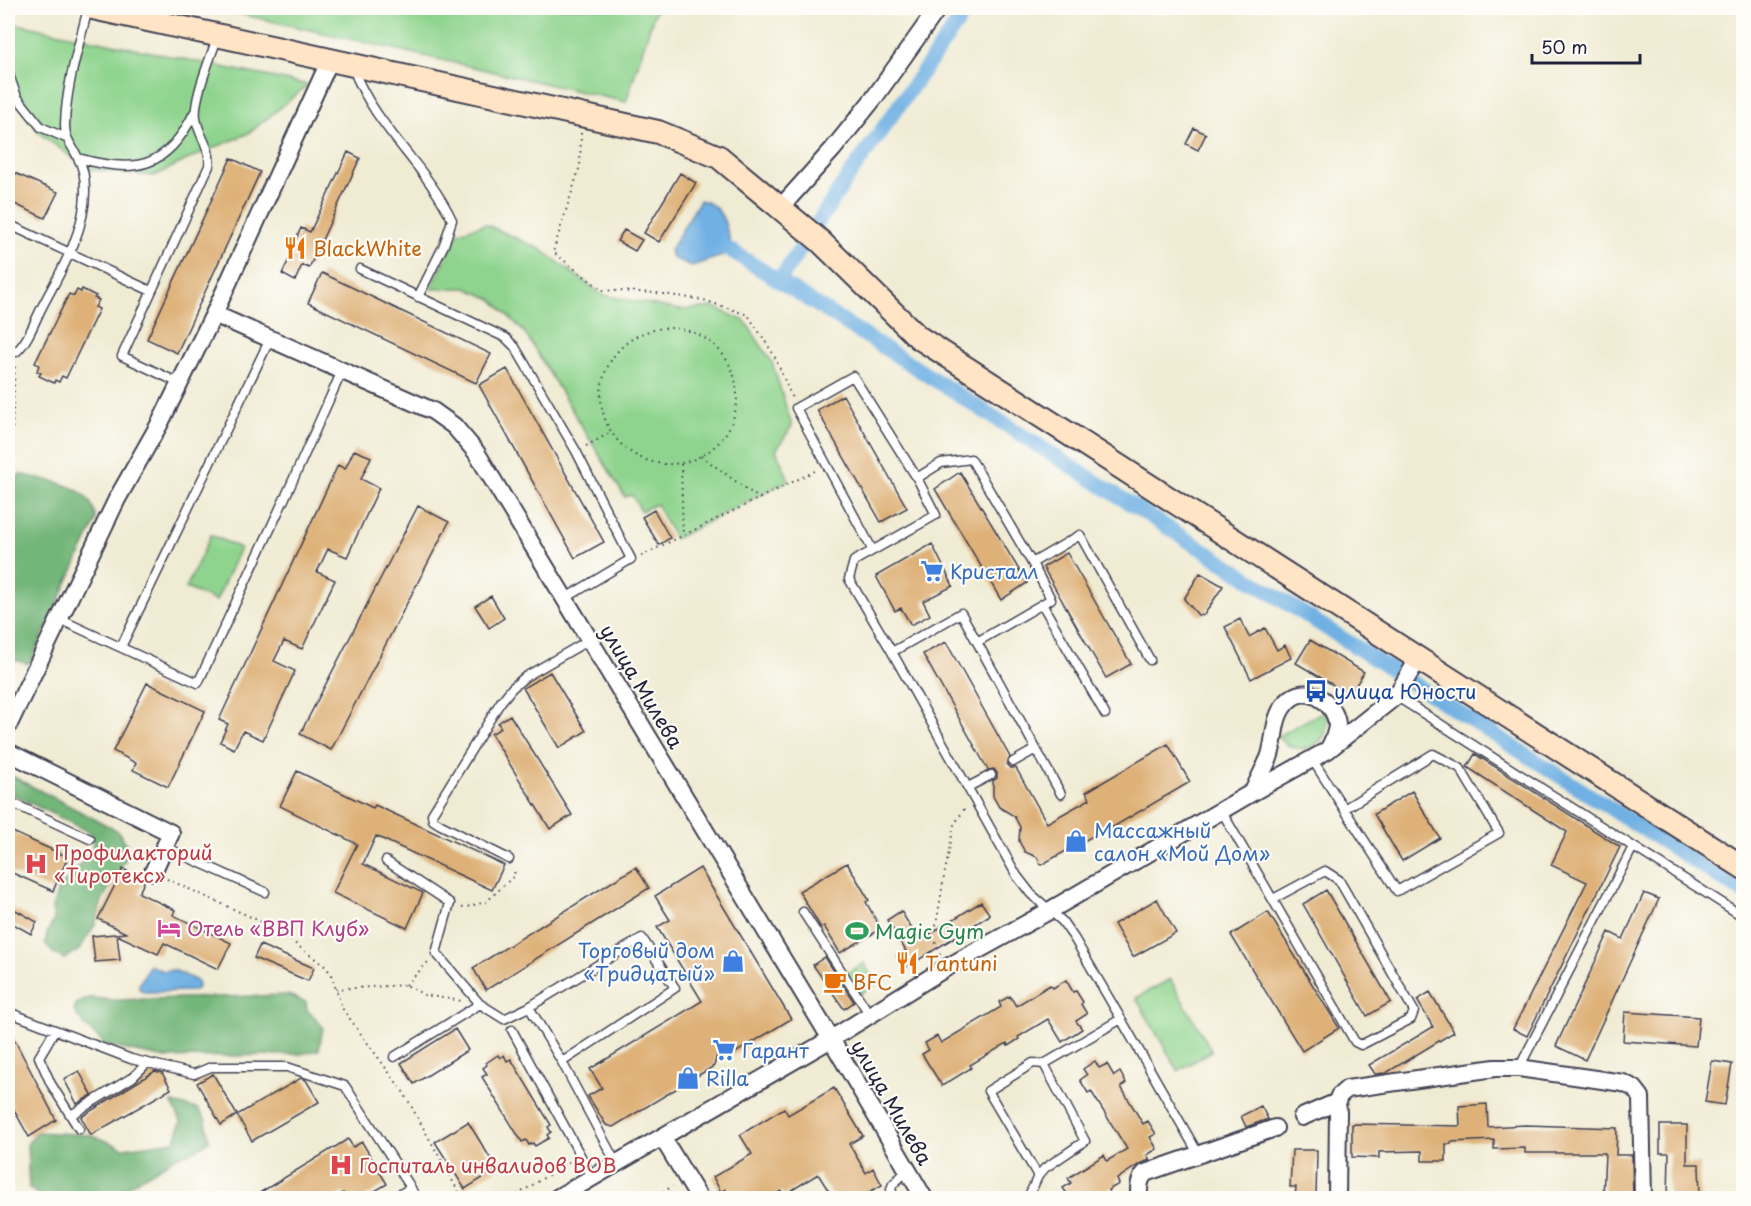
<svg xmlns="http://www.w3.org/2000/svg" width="1751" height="1206" font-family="'Playpen Sans',sans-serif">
<rect width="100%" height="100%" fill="#fdfcf7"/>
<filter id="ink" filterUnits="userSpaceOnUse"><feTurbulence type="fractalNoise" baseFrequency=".0167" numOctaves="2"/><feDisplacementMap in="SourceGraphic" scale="12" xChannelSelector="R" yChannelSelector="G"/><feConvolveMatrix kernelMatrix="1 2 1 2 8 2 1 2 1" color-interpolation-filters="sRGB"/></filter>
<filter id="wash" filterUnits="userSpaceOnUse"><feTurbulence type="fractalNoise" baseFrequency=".008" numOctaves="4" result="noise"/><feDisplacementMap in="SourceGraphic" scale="24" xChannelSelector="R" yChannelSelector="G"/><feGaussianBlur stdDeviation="1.35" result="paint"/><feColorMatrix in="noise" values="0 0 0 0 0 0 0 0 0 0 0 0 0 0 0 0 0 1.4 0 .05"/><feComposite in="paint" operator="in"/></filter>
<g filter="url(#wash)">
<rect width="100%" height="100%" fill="#f0ebd3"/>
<path fill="#8fd48e" stroke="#587b64" stroke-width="1.5" d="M214 8H656L626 102Z
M8 22 308 85 249 133 197 155 154 176 87 169 38 132 14 87 8 50Z
M485 224 540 249 603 295 680 310 714 307 745 321 772 362 792 426 776 450 789 480 675 539 656 504 641 511 632 495 625 497 525 333 492 299 466 288 431 289 459 232Z
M211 535 240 548 216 601 186 588Z
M1324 711C1338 741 1300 764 1278 736Z
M864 963 876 984 858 995 845 974Z
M1170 979 1212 1051 1178 1071 1136 998Z"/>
<path fill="#73b679" stroke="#4a6c5a" stroke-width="1.5" d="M19 474C49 481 94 483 96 521L29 664 8 658V499Z
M8 774 118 831 126 843V858L102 901 95 925 79 950 64 959 53 953 45 944 47 933 54 920 52 908 58 890 84 861 93 846 91 833 8 792Z
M288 995 306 1002 307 1010 323 1027 319 1050 301 1054 166 1058 107 1046 84 1025 74 1011 76 1004 89 998 115 1000Z
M172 1103 198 1109 206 1120 209 1141 196 1150 176 1157 115 1194 77 1198H43L29 1188 27 1144 37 1132 91 1135 124 1148 175 1141 181 1121Z"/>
<path fill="#70b0e3" stroke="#49698f" stroke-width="1.5" d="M700 200C722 204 726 224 730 242L722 256 692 266 672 258 670 250Z
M149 965 163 971 174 970 197 981 198 987 195 991 143 992 138 987Z"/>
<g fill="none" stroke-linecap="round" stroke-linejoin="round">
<path stroke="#70b0e3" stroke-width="15" d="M727 248 1744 893
M779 281 842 186 968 8"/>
</g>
<g id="blocks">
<path fill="#deb178" d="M1194 128 1206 134 1198 150 1186 144Z
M348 152 360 158 309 268 302 265 295 281 282 274 291 255 289 254 301 228 310 232Z
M231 158 260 172 177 353 147 339Z
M8 170 58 192 45 218 8 201Z
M680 173 696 183 659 242 644 233Z
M624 230 642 240 635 251 617 241Z
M322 273 491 354 476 383 308 303Z
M82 289 96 296 94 298 99 300 95 307 99 309 66 378 62 376 59 382 55 380 54 383 39 376 41 373 37 371 39 365 35 363 69 294 74 296 77 290 81 292Z
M507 369 604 542 575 558 479 385Z
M843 395 907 508 881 522 817 410Z
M354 450 371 457 361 479 379 488 347 557 328 549 317 572 335 580 302 649 284 641 274 661 295 671 263 740 243 731 234 749 220 742 228 724 219 720 338 465 345 469Z
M960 472 1027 583 1001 600 935 489Z
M418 506 449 522 331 750 300 734Z
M654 510 670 538 659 545 642 517Z
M932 544 953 586 923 601 930 615 911 625 901 608 895 611 876 576Z
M1067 553 1131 664 1106 678 1043 567Z
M1200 573 1223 586 1204 615H1198L1184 599Z
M491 596 504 618 489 628 475 606Z
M1240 619 1249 637 1265 628 1277 650 1285 645 1291 658 1251 679 1225 627Z
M1310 640 1364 672 1350 695 1296 663Z
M946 642 1010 757 1007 765 1010 768H1016L1047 823 1090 799 1086 792 1168 744 1190 782 1108 830 1107 828 1041 865 1037 857 1025 852 1019 841 1020 827 1014 816 999 807 993 796V781L997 778V773L994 769 988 770 923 654Z
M550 672 586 731 559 748 523 688Z
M147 683 205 711 168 787 133 770 136 763 113 751Z
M510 715 572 815 550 829 491 734 501 728 498 723Z
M1475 754 1620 847 1527 1036 1513 1029 1587 882 1551 865 1567 832 1467 767Z
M297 771 373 808 375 805 504 865 492 890 376 836 363 864 423 893 407 928 333 893 357 844 280 806Z
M1412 791 1440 838 1402 861 1374 814Z
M8 830 68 857 53 891 8 871Z
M847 863 869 900 866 902 881 929 840 953 824 926 821 928 799 891Z
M636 867 649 888 486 990 473 968Z
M700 868 791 1019 727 1058 717 1055 714 1066 613 1127 606 1125 588 1096 602 1088 590 1069 702 1001 657 927 670 920 655 896Z
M123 869 145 880 139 893 175 910 173 915 231 943 218 969 164 943 158 954 117 935 120 960 95 962 92 936 126 933 98 919Z
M1326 890 1391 1002 1367 1016 1303 904Z
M1644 893 1659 899 1585 1060 1556 1046 1609 932 1623 939Z
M1157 899 1176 933 1133 957 1114 924Z
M981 902 990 915 904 969 897 956 906 951 887 920 901 911 919 941Z
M14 909 37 922 31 934 8 921Z
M1268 912 1339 1028 1302 1051 1231 935Z
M260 945 314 968 308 981 254 958Z
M825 957 854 1002 844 1009 813 965Z
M1066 980 1073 992 1076 991 1083 1002 1081 1004 1087 1014 1076 1021 1082 1029 1062 1042 1048 1019 1018 1037 1019 1039 1008 1046 1007 1043 970 1065 971 1068 942 1086 922 1054 929 1050 925 1043 937 1036 941 1043 1001 1007 999 1002 1010 996 1016 1006 1050 985 1053 988Z
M1430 992 1454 1032 1386 1073 1375 1074 1369 1065 1433 1027 1417 1000Z
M1625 1012 1699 1017 1696 1046 1623 1041Z
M8 1027 56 1120 29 1137 8 1099Z
M455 1029 468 1050 414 1084 401 1063Z
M498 1055 500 1058 504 1055 507 1061 511 1059 551 1125 548 1127 551 1132 547 1135 549 1138 535 1146 533 1143 529 1145 526 1140 522 1142 482 1077 487 1074 483 1068 487 1065 486 1063Z
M1095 1061 1099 1068 1107 1064 1114 1076 1120 1072 1126 1083 1121 1087 1143 1124 1148 1121 1156 1134 1150 1137 1157 1149 1147 1155 1150 1160 1141 1163 1117 1179 1119 1184 1108 1190 1110 1194 1103 1198H1070L1063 1188 1071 1183 1068 1178 1104 1155 1107 1161 1127 1149 1091 1091 1088 1093 1080 1080 1087 1075 1083 1069Z
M1712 1061 1732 1064 1725 1105 1705 1102Z
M79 1071 92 1095 77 1104 64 1079Z
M155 1071 162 1073 171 1089 91 1135 81 1117Z
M213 1074 237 1115 221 1125 197 1083Z
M301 1078 306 1080 319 1102 252 1141 237 1115Z
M834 1088 863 1136 849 1144 866 1173 873 1168 882 1185 859 1198H833L818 1174 784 1195 781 1191 769 1198H731L725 1189 721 1192 713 1177 752 1154 740 1135 784 1108 788 1115Z
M1487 1104 1488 1127 1526 1125 1617 1128 1616 1155H1632L1633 1198H1603L1605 1153H1525V1148L1494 1149V1140L1451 1142V1144H1446V1161H1422V1151L1379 1152V1158L1352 1157V1124L1460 1126 1459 1106Z
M1261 1106 1268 1119 1246 1127 1241 1116Z
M468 1122 497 1169 465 1189 435 1142Z
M1660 1125H1687V1164H1699L1700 1198H1668L1669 1153H1660Z
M348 1139 353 1147 362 1142 387 1184 363 1198H346L343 1193 335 1198H251Z
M1292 1150H1317L1316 1198H1295L1296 1187H1290Z"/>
</g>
</g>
<g filter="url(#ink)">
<use href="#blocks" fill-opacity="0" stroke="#414052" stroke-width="1.5"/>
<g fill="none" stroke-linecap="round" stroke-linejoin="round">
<g stroke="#414052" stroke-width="11">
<path id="lane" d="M353 68C374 126 426 165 452 220L444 245 418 297
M8 72 17 97 41 127 66 138
M78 158C135 174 167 169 194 113
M8 224 151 291
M360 269 506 338 515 347 576 451 631 559 564 599
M8 352H16C28 341 34 323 41 309 60 272 86 232 85 189 85 179 83 167 78 158 72 144 65 141 65 125 66 85 79 46 88 8
M179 383 122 356 209 166C212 148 198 136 196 118 193 99 211 57 217 38
M917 478 941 463 971 459 1032 563 1051 599 977 642
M872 549 796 408 853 376 917 478 936 515 854 561 849 579 892 652 1017 876 1031 894 1062 921 1074 938 1121 1019 1044 1064 1085 1141 1045 1168 1038 1176 1028 1198
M1032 563 1080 535 1150 660
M1042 604 1105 714
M59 619 198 683 289 489 342 371
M121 647 270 339
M892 652 961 613 1036 749 1013 762
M1396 696 1744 917
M1036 749 1061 794
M1312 759 1397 891 1499 833 1460 768 1433 754 1344 809
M968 787 991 775
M8 801 90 839
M1221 810 1355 1042 1361 1045 1411 1019 1414 1011 1339 880 1325 871 1273 899
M165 847 265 892
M509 859 441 825 433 820 432 814 500 703 512 688 525 677 589 640
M386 861 450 903 436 953 480 1004
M803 912 870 1015
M8 1012 131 1059 194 1074 211 1067H287L345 1086 408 1183 416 1198
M1121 1019 1199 1155
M55 1030 39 1057 51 1084 79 1129
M512 1030 592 1177
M394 1057 480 1004 504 1019 529 1007
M562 1062 675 988 642 938 529 1007 562 1062 616 1163
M1519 1068 1633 847
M71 1115 133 1077 147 1063
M1038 1176 988 1091 1033 1063 1044 1064
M393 1198 411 1188
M894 1198 891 1189 893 1184 908 1170"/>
</g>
<g stroke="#414052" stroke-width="20">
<path id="street" d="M781 207 833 149 874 98 938 8
M214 314 433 411 454 426 476 452 831 1039 924 1198
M8 726 117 499 160 423 214 314 330 60
M8 752 171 833 153 872
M1253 792C1258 780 1264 769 1269 758 1276 740 1272 717 1287 702 1305 682 1335 701 1337 724 1337 733 1332 743 1328 750
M1337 1102 1338 1112 1337 1198
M1302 1117 1337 1102 1339 1096 1347 1089 1495 1068H1519L1623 1083 1634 1088 1641 1097 1643 1198
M662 1137 699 1198
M557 1198 831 1039 944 969 1049 911 1253 792 1328 750 1396 696 1418 659
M1139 1198C1139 1189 1138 1181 1145 1173L1275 1128"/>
</g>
<g stroke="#414052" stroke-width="26">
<path id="secondary" d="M93 8 658 132 719 157 820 241 918 337 1744 868"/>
</g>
<path stroke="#414052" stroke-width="2" stroke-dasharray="1.5 4.5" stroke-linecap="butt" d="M581 133 580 166 553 252 602 290 656 293 704 300 748 315 774 355 792 398
M601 396a68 68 0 1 1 136 0a68 68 0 1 1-136 0Z
M586 446 610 433
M701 456 760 499
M8 460 11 461 15 363
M681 464 683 536
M8 469 11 461
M641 556 817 470
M167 879 273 927 326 967 331 974 342 1008 404 1093 462 1198
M462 908 486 902 515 875 514 871
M940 955 934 938 944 877 954 825 965 808
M406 985 429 961
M336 989 406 985 424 995 462 1001
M512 1198 570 1161
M652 1198 673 1186"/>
<use href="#lane" stroke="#fff" stroke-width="8"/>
<use href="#street" stroke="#fff" stroke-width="16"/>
<use href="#secondary" stroke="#ffe4c6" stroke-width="22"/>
</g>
</g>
<defs>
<g id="restaurant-bare" transform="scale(1.8)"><path d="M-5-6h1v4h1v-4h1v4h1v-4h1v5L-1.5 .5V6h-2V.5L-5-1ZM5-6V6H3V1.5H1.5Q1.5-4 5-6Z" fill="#e8710a" stroke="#fdfcf7" stroke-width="2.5" paint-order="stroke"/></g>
<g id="supermarket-bare" transform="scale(1.8)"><path d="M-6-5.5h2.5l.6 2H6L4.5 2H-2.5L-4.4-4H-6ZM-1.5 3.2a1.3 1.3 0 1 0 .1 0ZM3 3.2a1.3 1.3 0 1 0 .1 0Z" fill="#3f7fe0" stroke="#fdfcf7" stroke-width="2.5" paint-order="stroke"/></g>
<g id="bus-bare" transform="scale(1.8)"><path d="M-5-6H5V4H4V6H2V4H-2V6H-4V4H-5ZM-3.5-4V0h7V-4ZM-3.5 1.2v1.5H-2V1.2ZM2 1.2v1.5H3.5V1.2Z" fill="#1a4fb4" stroke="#fdfcf7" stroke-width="2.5" paint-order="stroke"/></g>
<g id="shop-bare" transform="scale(1.8)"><path d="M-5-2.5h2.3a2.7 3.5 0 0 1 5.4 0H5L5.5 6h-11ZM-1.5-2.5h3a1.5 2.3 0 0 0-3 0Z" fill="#3f7fe0" stroke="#fdfcf7" stroke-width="2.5" paint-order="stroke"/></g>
<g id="hospital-bare" transform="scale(1.8)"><path d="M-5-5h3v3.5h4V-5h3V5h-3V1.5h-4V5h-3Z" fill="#e0444e" stroke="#fdfcf7" stroke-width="2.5" paint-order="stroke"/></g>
<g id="hotel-bare" transform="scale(1.8)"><path d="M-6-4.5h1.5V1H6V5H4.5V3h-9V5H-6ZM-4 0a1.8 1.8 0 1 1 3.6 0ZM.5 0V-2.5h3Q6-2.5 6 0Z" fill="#d1479c" stroke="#fdfcf7" stroke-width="2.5" paint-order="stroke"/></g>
<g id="stadium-bare" transform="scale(1.8)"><path d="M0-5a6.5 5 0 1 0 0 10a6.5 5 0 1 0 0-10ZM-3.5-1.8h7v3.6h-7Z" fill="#2e9e5b" stroke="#fdfcf7" stroke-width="2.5" paint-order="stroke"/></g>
<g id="cafe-bare" transform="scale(1.8)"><path d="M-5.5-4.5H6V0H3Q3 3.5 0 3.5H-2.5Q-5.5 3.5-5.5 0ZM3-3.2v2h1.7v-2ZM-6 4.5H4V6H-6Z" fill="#e8710a" stroke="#fdfcf7" stroke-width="2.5" paint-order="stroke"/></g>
</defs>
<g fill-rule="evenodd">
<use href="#restaurant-bare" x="295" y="248"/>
<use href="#supermarket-bare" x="932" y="571"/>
<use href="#bus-bare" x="1316" y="691"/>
<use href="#shop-bare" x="1076" y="841"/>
<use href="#hospital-bare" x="36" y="864"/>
<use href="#hotel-bare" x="169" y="928"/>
<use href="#stadium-bare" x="857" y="931"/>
<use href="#shop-bare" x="733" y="961"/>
<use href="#restaurant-bare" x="907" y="963"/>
<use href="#cafe-bare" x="835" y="982"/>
<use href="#supermarket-bare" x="724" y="1050"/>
<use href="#shop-bare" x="688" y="1078"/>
<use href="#hospital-bare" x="341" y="1165"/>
</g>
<g text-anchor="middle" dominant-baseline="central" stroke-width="4.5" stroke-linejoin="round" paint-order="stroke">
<g font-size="20" fill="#c56008" stroke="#fdfcf7" text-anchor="start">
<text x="313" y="248">BlackWhite</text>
<text x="925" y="963">Tantuni</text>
<text x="853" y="982">BFC</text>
</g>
<g font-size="20" fill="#366cbe" stroke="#fdfcf7" text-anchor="start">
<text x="950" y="571">Кристалл</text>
<text x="1094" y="830">Массажный<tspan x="1094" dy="23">салон «Мой Дом»</tspan></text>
<text x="715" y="950" text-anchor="end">Торговый дом<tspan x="715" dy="23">«Тридцатый»</tspan></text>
<text x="742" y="1050">Гарант</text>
<text x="706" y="1078">Rilla</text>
</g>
<g font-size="20" fill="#22223b" stroke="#fdfcf7">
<text transform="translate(642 686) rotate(59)">улица Милева</text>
<text transform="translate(892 1102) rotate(60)">улица Милева</text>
</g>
<g font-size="20" fill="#164399" stroke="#fdfcf7" text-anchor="start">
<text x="1334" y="691">улица Юности</text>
</g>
<g font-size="20" fill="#be3a42" stroke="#fdfcf7" text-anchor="start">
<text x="54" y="852">Профилакторий<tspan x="54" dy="23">«Тиротекс»</tspan></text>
<text x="359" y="1165">Госпиталь инвалидов ВОВ</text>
</g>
<g font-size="20" fill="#b23c85" stroke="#fdfcf7" text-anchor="start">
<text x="187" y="928">Отель «ВВП Клуб»</text>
</g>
<g font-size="20" fill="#27864d" stroke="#fdfcf7" text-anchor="start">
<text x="875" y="931">Magic Gym</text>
</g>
</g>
<rect width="1751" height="1206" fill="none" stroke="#fdfcf7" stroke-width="30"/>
<path d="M1532 54v9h108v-9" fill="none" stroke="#22223b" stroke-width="3"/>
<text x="1541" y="54" font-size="18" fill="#22223b" stroke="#fdfcf7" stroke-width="4.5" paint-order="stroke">50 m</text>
</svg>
